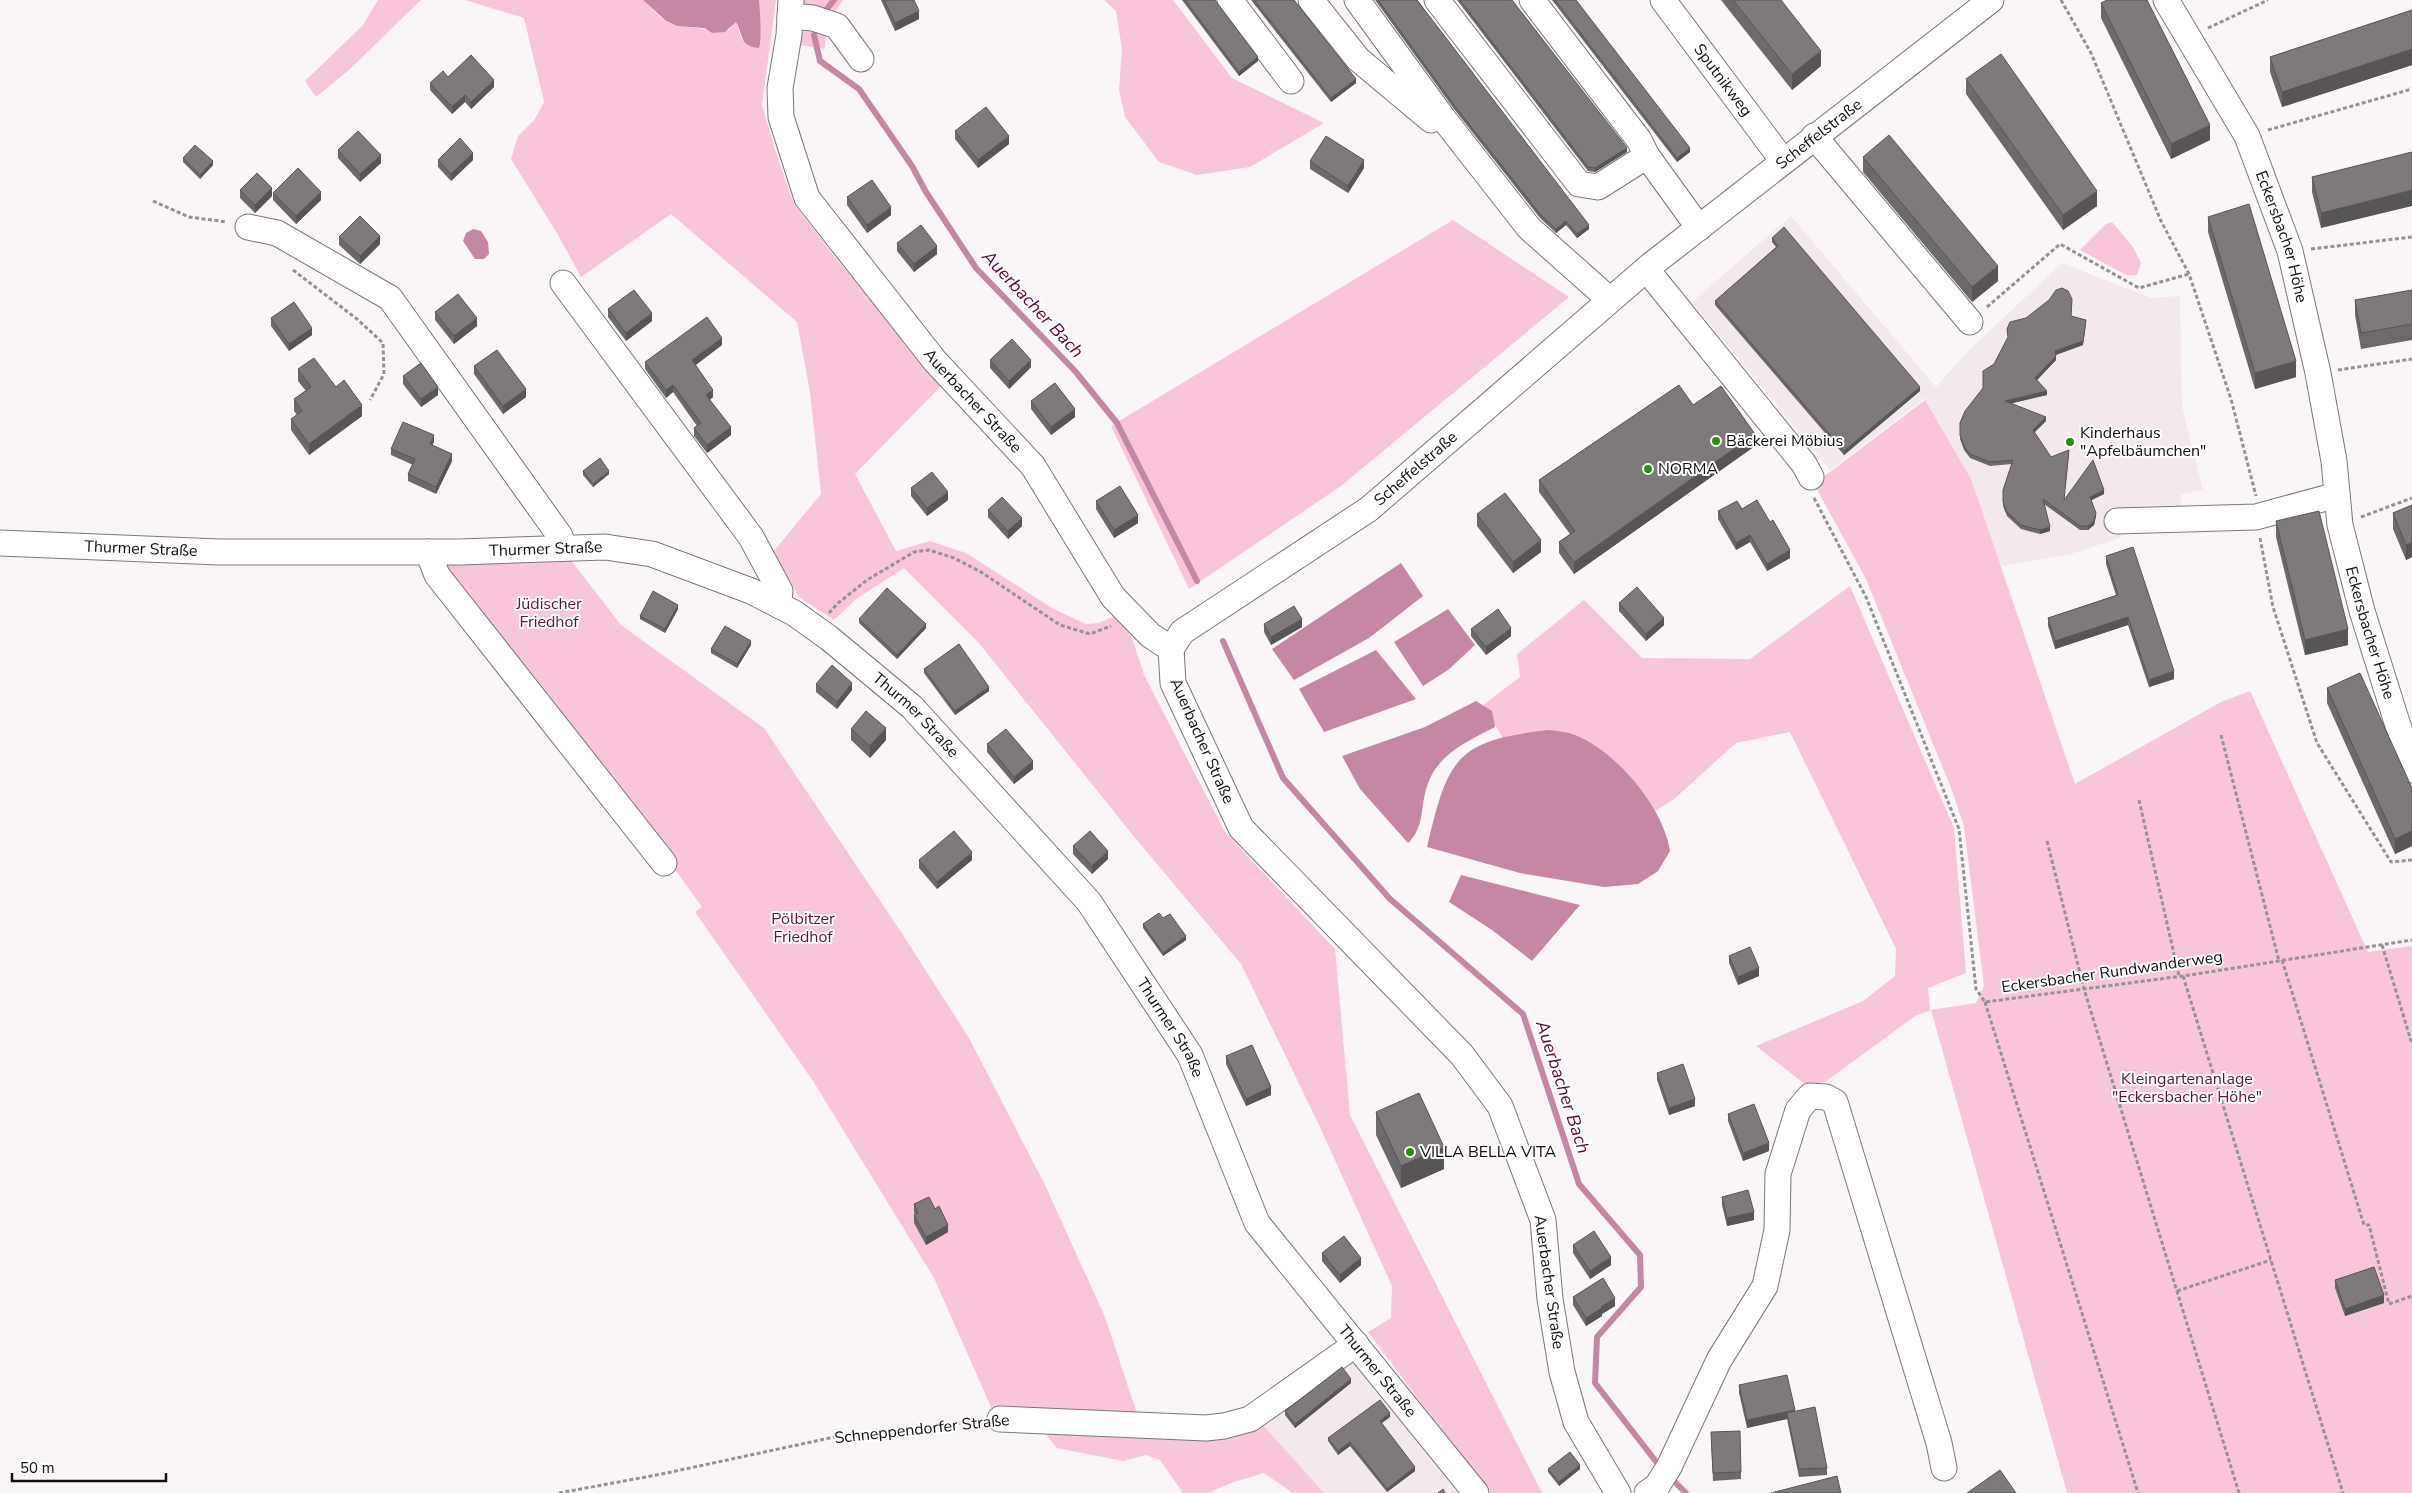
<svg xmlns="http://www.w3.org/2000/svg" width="2412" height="1493" font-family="'Nunito Sans',sans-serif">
<rect width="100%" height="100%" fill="#faf6f8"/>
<path fill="#f3e8ec" d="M1791 216 1936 387 1966 353 2062 263 2151 298 2180 296 2182 406 2203 490 2181 494V508L2117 521 2122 537 2071 554 1997 567 1971 479 1925 400 1929 395 1830 470 1692 302Z
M1352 1351 1462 1493H1324L1259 1422Z"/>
<path fill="#f8c5db" d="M378 0H421L350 69 316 97 305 81 363 25Z
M465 0H643C650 6 658 17 667 22 681 29 699 25 712 33L729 30 736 21 742 40 760 32 759 0H776L762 105 777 156 794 204 843 267 943 384 855 474 896 551 930 541 966 553 1052 608 1086 624 1099 623 1119 614 1133 641 1144 675 1225 832 1335 949 1350 1115 1542 1493H1488L1368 1332 1391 1318 1392 1286 1319 1125 1241 964 1131 833 978 642 904 568 856 599 834 620 799 597 773 552 821 494 810 392 797 322 671 214 581 277 558 235 511 159 518 136 535 119 544 102 524 18Z
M804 0H843L826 26 825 49 799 45Z
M1104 0H1173L1232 78 1324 123 1250 167 1197 175 1159 162 1125 117 1119 89 1122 49 1116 11Z
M1453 220 1569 297 1341 486 1189 589 1111 426Z
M2112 222 2133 247 2141 263 2137 275H2126L2080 250 2106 224Z
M1925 400 1971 479 2075 784 2221 702 2250 691 2368 952 2412 946V1493H2067L1931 1010 1915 1016 1825 1082 1806 1085 1756 1046 1863 1001 1895 976 1896 949 1790 732 1736 743 1673 800 1655 811 1628 774 1521 733 1503 738 1483 705 1520 677 1517 654 1584 600 1642 658 1750 659 1850 586 1954 828 1966 973 1928 988 1930 1010 1976 1003 1984 986 1964 826 1951 788 1866 579 1814 484Z
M570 559 621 625 764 728 901 932 969 1038 1045 1185 1105 1317 1137 1414 1261 1423 1324 1493H1293L1264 1473 1234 1482 1208 1493H1183L1160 1460 1146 1455 1123 1461 1057 1448 1031 1416H995L934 1278 813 1081 695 912 702 907 542 686 445 565Z"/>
<path fill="#c687a4" d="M643 0H759C760 10 762 40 759 48 739 46 744 36 736 22L725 32 712 33 704 28 677 26 666 21Z
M473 229 481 231 488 242 489 254 484 259H475L463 241 466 233Z
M1401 563 1423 596 1369 638 1294 680 1272 649Z
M1448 609 1475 645 1448 670 1423 686 1394 642Z
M1376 650 1416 699 1324 732 1299 689Z
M1476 701 1492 711 1495 727C1468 741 1437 754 1427 786 1420 807 1425 827 1408 843L1360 789 1342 756 1425 727Z
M1549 730C1557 731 1567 732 1575 735 1616 751 1664 808 1670 851L1658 871 1638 884 1604 887 1520 873 1427 847C1448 760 1454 740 1549 730Z
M1461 875 1580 905 1532 961 1492 930 1449 902Z"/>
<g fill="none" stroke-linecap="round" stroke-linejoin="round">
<path stroke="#c687a4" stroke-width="6" d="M822 15 834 0
M814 35 820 61 859 89 912 166 926 192 976 268 1075 371 1117 423 1197 581
M1223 641 1283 778 1390 899 1523 1014 1579 1184 1640 1255 1641 1287 1597 1337 1595 1383 1661 1468
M1670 1477 1686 1493"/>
<g stroke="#7a7778" stroke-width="27">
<g id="minor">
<path id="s1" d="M791 0 789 35 780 88 781 117 807 198 935 361 1033 466 1113 597 1150 635 1171 649"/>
<path d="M1230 0 1291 81"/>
<path d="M1311 0 1358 59 1431 120"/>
<path d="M1357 0 1443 118 1529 228 1610 300"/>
<path d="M1437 0 1579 184 1598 187 1647 156"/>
<path d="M1532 0 1639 140 1647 156 1699 228"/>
<path id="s2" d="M1663 0 1783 161"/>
<path id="s3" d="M2166 0 2247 136 2290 251 2318 373 2334 461 2340 525 2362 611 2412 770"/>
<path d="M790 16 813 18 837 26 861 59"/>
<path d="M1814 136 1970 322"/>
<path d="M248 227 277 233 390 298 560 536 563 548"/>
<path d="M1647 270 1804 464 1811 477"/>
<path d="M563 283 751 537 780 591 778 605"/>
<path d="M2117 521 2256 517 2337 495"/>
<path id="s4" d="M0 543 219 552H459L605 547 652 554 751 591 794 613 829 638 912 707 1089 902 1190 1055 1257 1223 1476 1493"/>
<path d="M428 552 437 575 664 863"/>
<path d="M1000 1419 1206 1428 1224 1426 1250 1419 1356 1344"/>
<path id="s5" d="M1618 1493 1576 1422 1562 1372 1550 1299 1543 1220 1500 1106 1462 1055 1241 828 1173 683 1171 649 1182 632 1369 509 1651 265 1991 0"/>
<path d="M1647 1493 1657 1486 1669 1467 1719 1360 1765 1286 1777 1230 1778 1174 1798 1110 1810 1096 1826 1097 1835 1102 1939 1443 1944 1468"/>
</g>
</g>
<path stroke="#959293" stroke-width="3" stroke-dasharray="4 2.5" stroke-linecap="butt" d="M2061 0 2091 53 2161 221 2189 274 2231 399 2256 496
M2208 28 2268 0
M2268 130 2412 89
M153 201 189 217 227 222
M2311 249 2412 237
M293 270 357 319 383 343 384 374 370 400
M1987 307 2060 244 2139 288 2189 274
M2338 370 2412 359
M1814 498 1866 597 1959 829 1976 989 1985 1002 2190 975 2412 940
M2361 517 2412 498
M2260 538 2273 607 2317 743 2391 862 2412 860
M829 613 837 604 867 580 914 552 929 550 954 558 981 572 1060 625 1090 634 1111 626
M2221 735 2279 961
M2139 800 2179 976
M2047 841 2084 989 2239 1493
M2382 945 2412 1044
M2282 960 2364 1225H2369L2389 1304 2412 1296
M2183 976 2343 1493
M1985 1002 2138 1493
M2177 1291 2271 1260
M559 1493 662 1474 839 1436 980 1421"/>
<use href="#minor" stroke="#fff" stroke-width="25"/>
</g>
<path fill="#6c696b" d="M881 0H914L919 19 895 31Z
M1182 0H1215L1258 61 1239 76Z
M1251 0H1294L1356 83 1331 102Z
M1375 0H1417L1589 229 1577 238 1566 225 1556 233 1540 218 1454 109Z
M1457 0H1512L1627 152 1595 172 1588 171Z
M1552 0H1576L1690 152 1677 162Z
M1721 0H1781L1821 66 1792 90Z
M2101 3 2210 140 2171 159 2101 18Z
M2412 10V65L2282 107 2270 72V57Z
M1966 79 2097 206 2063 230 1966 94Z
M430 83 494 87 471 109 465 102 452 114 430 90Z
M955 131 1009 144 978 168 955 139Z
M338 150 381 163 360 182 338 158Z
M2412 152 2321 228 2312 192V177Z
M1863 157 1998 281 1972 302 1863 172Z
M183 158 213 165 200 179 183 162Z
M438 160H473L451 181 438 167Z
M1310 161 1364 168 1348 193 1310 169Z
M240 190 272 196 255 213 240 198Z
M273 193 321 200 296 224 273 200Z
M847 197 891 215 867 233 847 205Z
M2208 217 2296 377 2255 389 2208 232Z
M339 237 380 244 360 264 339 245Z
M1772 238 1920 391 1844 455 1715 305V301L1776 247 1772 242Z
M897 243 937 254 914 272 897 251Z
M2412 290V340L2361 349 2355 315V300Z
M2072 303 2071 316 2086 324 2083 345 2056 355V360L2037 380 2047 395 2011 403 2046 421 2034 432 2051 457 2069 454 2064 499 2104 494 2091 500 2096 517 2094 525 2088 530H2080L2044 504 2050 531 2040 534 2021 529 2007 516 2003 506V490L2012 464 1990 466 1970 458 1964 450 1960 439V423L1983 388 1994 364 2008 338 2007 329 2026 318Z
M608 309 652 321 626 341 608 317Z
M435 312 477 326 454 344 435 320Z
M271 318 312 335 289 351 271 326Z
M722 345 695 365 713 397 710 400 731 435 707 453 694 436V428L697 426 673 392 666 398 645 369V362Z
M990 360 1031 367 1009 389 990 368Z
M474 366 526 397 503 414 474 374Z
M298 369 336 387 362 416 309 455 291 430V419L297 415 294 411V399L306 391 298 381Z
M403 376 438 395 421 407 403 384Z
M1031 401 1075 417 1051 435 1031 409Z
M1693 405 1755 446 1574 574 1559 553V542L1570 534 1539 492V480Z
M434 442 432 445 452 461 436 494 408 481V474L413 465 391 455V449Z
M583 471 609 474 593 487 583 475Z
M911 488 948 500 927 516 911 496Z
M1096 501 1138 523 1114 538 1096 509Z
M2412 505V557L2406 560 2393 529V513Z
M1742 509 1790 558 1767 571 1750 542 1736 550 1718 519V511Z
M988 510 1022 526 1008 539 988 517Z
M1477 514 1541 552 1513 573 1477 526Z
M2276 521 2348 645 2305 655 2276 537Z
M2106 556 2174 679 2149 687 2128 625 2055 649 2048 626V618L2116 595 2106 564Z
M1619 603 1664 625 1646 641 1619 611Z
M678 609 665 633 640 619V616Z
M859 619 926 628 897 659 859 623Z
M1264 624 1302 627 1271 645 1264 632Z
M1471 629 1511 636 1486 655 1471 636Z
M751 645 737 668 711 653V649Z
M924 669 989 691 955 715 924 673Z
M816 684 852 690 837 709 816 692Z
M2327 688 2412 788V846L2395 854 2327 703Z
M851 729 886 740 870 758 851 740Z
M987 744 1033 769 1014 784 987 752Z
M1073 846 1108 859 1092 874 1073 854Z
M919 860H972L937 889 919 868Z
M1163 918 1186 940 1163 956 1143 928V924Z
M1729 956 1759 976 1738 985 1729 963Z
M1226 1056 1271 1095 1246 1106 1226 1064Z
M1657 1073 1695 1106 1669 1115 1657 1080Z
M1376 1112 1444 1169 1401 1188 1376 1135Z
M1728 1114 1769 1151 1743 1161 1728 1121Z
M1722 1197 1754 1220 1727 1226 1722 1205Z
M914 1204 935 1209 948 1232 926 1245 914 1223V1215H915L914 1212Z
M1573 1245 1611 1265 1590 1279 1573 1253Z
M1322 1253 1361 1265 1340 1283 1322 1261Z
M2335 1280 2384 1303 2345 1316 2335 1288Z
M1573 1297 1615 1306 1602 1314V1316L1586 1326 1573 1305Z
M1351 1383 1295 1428 1285 1415V1411Z
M1739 1385 1795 1411 1827 1468V1475L1799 1477 1787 1419 1747 1428 1739 1393Z
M1390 1417 1382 1423 1415 1471 1387 1492 1350 1446 1338 1455 1328 1441V1438Z
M1711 1440 1741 1472V1479L1713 1481Z
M1548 1469H1580L1559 1486 1548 1472Z"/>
<path fill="#585557" d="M919 11V19L895 31V23Z
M2412 49V65L2282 107V92Z
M1821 51V66L1792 90V74Z
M1258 57V61L1239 76V72Z
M1356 79V83L1331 102V98Z
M494 80V87L471 109V102Z
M465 95V102L452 114V107Z
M2210 125V140L2171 159V144Z
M1009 136V144L978 168V160Z
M1627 148V152L1595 172V168Z
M1690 148V152L1677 162V158Z
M473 153V160L451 181V174Z
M381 155V163L360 182V174Z
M1364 160V168L1348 193V186Z
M213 161V165L200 179V175Z
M272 188V196L255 213V205Z
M2412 190V206L2321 228V213Z
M2097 191V206L2063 230V215Z
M321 192V200L296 224V216Z
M891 207V215L867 233V225Z
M1566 221V225L1556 233V229Z
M1589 225V229L1577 238V234Z
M380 236V244L360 264V256Z
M937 246V254L914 272V264Z
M1998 266V281L1972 302V287Z
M652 313V321L626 341V333Z
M477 318V326L454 344V336Z
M2086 320 2083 345 2055 355V351Z
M312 328V335L289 351V344Z
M722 338V345L692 368V360Z
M2056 356V360L2035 382V378Z
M1031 360V367L1009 389V381Z
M2296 361V377L2255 389V373Z
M673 385V392L666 398V390Z
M438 387V395L421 407V399Z
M1920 387V391L1844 455V451Z
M526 389V397L503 414V406Z
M713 390V397L706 402V395Z
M2047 391V395L2005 405V401Z
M362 405V416L309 455V444Z
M1075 409V417L1051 435V427Z
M2046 417V421L2033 434V430Z
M731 427V435L707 453V445Z
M1755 434V446L1574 574V562Z
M434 435V442L430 450V444Z
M452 454V461L436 494V487Z
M609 471V474L593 487V484Z
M2104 490V494L2090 501V497Z
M948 492V500L927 516V508Z
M2096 513 2094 525 2088 530V526Z
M1138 515V523L1114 538V530Z
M1022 518V526L1008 539V531Z
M2050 527V531L2040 534V530Z
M1750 535V542L1736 550V543Z
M1541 540V552L1513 573V562Z
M2412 542V557L2406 560V545Z
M1790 550V558L1767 571V564Z
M678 605V609L665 633V629Z
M2128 617V625L2055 649V641Z
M1664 618V625L1646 641V634Z
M1302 619V627L1271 645V637Z
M926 624V628L897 659V655Z
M1511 628V636L1486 655V647Z
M2348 629V645L2305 655V640Z
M751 641V645L737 668V664Z
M2174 671V679L2149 687V680Z
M852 683V690L837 709V702Z
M989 687V691L955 715V711Z
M886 728V740L870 758V746Z
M1033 761V769L1014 784V777Z
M2412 831V846L2395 854V839Z
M1108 851V859L1092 874V866Z
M972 852V860L937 889V882Z
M1186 936V940L1163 956V953Z
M1759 968V976L1738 985V977Z
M1271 1087V1095L1246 1106V1099Z
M1695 1099V1106L1669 1115V1108Z
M1769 1143V1151L1743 1161V1153Z
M1444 1147V1169L1401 1188V1166Z
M1754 1212V1220L1727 1226V1218Z
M948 1225V1232L926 1245V1237Z
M1611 1257V1265L1590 1279V1271Z
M1361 1258V1265L1340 1283V1275Z
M2384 1295V1303L2345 1316V1309Z
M1615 1298V1306L1602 1314V1316L1586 1326V1318L1601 1307Z
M1351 1379V1383L1295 1428V1424Z
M1795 1410V1418L1787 1413V1419L1747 1428V1420Z
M1390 1413V1417L1380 1424V1421Z
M1350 1442V1446L1338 1455V1451Z
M1580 1465V1469L1559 1486V1482Z
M1415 1467V1471L1387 1492V1489Z"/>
<path fill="#7e7a7c" stroke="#585557" d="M884 0H914L919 11 895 23Z
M1185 0H1215L1258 57 1239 72Z
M1254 0H1294L1356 79 1331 98Z
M1378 0H1417L1589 225 1577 234 1566 221 1556 229 1540 214 1454 105Z
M1460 0H1512L1627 148 1595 168 1588 167Z
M1555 0H1576L1690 148 1677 158Z
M1733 0H1781L1821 51 1792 74Z
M2107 0H2147L2210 125 2171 144 2101 3Z
M2412 10V49L2282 92 2270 57Z
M2001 54 2097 191 2063 215 1966 79Z
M471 55 494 80 471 102 465 95 452 107 430 83 443 71 448 77Z
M986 107 1009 136 978 160 955 131Z
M358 131 381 155 360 174 338 150Z
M1889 135 1998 266 1972 287 1863 157Z
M1326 136 1364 160 1348 186 1310 161Z
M460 138 473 153 451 174 438 160Z
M195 145 213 161 200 175 183 158Z
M2412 152V190L2321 213 2312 177Z
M298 168 321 192 296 216 273 193Z
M257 173 272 188 255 205 240 190Z
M872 180 891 207 867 225 847 197Z
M2249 204 2296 361 2255 373 2208 217Z
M360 216 380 236 360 256 339 237Z
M921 225 937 246 914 264 897 243Z
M1784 227 1920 387 1844 451 1715 301 1778 246 1772 238Z
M2062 288 2068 291 2072 299 2071 316 2086 320 2083 341 2055 351 2056 356 2035 378 2047 391 2005 401 2046 417 2033 430 2051 457 2069 450 2064 500 2093 460 2104 490 2090 497 2096 513 2094 521 2088 526H2080L2043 499 2050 527 2040 530 2021 525 2007 512 2003 502V490L2013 460 1990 462 1970 454 1964 446 1960 435V423L1965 411 1983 388V371L1994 364 2008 337 2007 329 2010 322 2026 318 2049 300 2056 290Z
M634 290 652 313 626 333 608 309Z
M2412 290V324L2361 333 2355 300Z
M458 294 477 318 454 336 435 312Z
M294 302 312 328 289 344 271 318Z
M707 317 722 338 692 360 713 390 706 395 731 427 707 445 694 428 701 423 673 385 666 390 645 362Z
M1012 339 1031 360 1009 381 990 360Z
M497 350 526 389 503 406 474 366Z
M314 358 336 387 344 380 362 405 309 444 291 419 302 411 294 399 311 387 298 369Z
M421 363 438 387 421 399 403 376Z
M1055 383 1075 409 1051 427 1031 401Z
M1679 385 1693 405 1721 386 1755 434 1574 562 1559 542 1575 531 1539 480Z
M403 422 434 435 430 444 452 454 436 487 408 474 415 459 391 449Z
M600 458 609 471 593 484 583 471Z
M932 472 948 492 927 508 911 488Z
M1120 486 1138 515 1114 530 1096 501Z
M1505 493 1541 540 1513 562 1477 514Z
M1002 497 1022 518 1008 531 988 510Z
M1757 500 1770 522 1773 520 1790 550 1767 564 1750 535 1736 543 1718 511 1737 501 1742 509Z
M2412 505V542L2406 545 2393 513Z
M2319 511 2348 629 2305 640 2276 521Z
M2133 547 2174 671 2149 680 2128 617 2055 641 2048 618 2118 595 2106 556Z
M1637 587 1664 618 1646 634 1619 603Z
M887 588 926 624 897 655 859 619Z
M653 591 678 605 665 629 640 616Z
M1294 606 1302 619 1271 637 1264 624Z
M1498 609 1511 628 1486 647 1471 629Z
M725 626 751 641 737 664 711 649Z
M959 644 989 687 955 711 924 669Z
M832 665 852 683 837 702 816 684Z
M2360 673 2412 788V831L2395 839 2327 688Z
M866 711 886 728 870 746 851 729Z
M1006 729 1033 761 1014 777 987 744Z
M954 831 972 852 937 882 919 860Z
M1090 831 1108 851 1092 866 1073 846Z
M1159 913 1163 918 1170 914 1186 936 1163 953 1143 924Z
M1750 947 1759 968 1738 977 1729 956Z
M1252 1045 1271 1087 1246 1099 1226 1056Z
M1683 1064 1695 1099 1669 1108 1657 1073Z
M1419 1093 1444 1147 1401 1166 1376 1112Z
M1754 1104 1769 1143 1743 1153 1728 1114Z
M1748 1190 1754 1212 1727 1218 1722 1197Z
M929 1197 935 1209 939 1206 948 1225 926 1237 914 1215 918 1213 914 1204Z
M1594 1231 1611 1257 1590 1271 1573 1245Z
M1344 1236 1361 1258 1340 1275 1322 1253Z
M2374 1267 2384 1295 2345 1309 2335 1280Z
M1603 1278 1615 1298 1601 1307 1602 1308 1586 1318 1573 1297Z
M1342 1367 1351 1379 1295 1424 1285 1411Z
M1787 1375 1795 1410 1747 1420 1739 1385Z
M1380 1400 1390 1413 1380 1421 1415 1467 1387 1489 1350 1442 1338 1451 1328 1438Z
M1815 1407 1827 1468 1799 1469 1787 1413Z
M1740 1431 1741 1472 1713 1473 1711 1432Z
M1570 1452 1580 1465 1559 1482 1548 1469Z
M2000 1470 2016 1493H1967Z
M1837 1476 1841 1493H1771Z
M1443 1489 1445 1493H1438Z"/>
<g fill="#278e0c" stroke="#fff" stroke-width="2">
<circle cx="1716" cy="441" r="5"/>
<circle cx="2070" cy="442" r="5"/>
<circle cx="1648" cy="469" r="5"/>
<circle cx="1410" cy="1152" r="5"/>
</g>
<g text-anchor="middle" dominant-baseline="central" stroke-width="4" stroke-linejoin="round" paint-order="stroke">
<g font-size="16" fill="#0f0d0e" stroke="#fff">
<text stroke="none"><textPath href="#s2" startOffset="100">Sputnikweg</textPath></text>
<text stroke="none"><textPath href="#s5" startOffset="1814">Scheffelstraße</textPath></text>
<text stroke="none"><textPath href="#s3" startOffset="265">Eckersbacher Höhe</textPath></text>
<text stroke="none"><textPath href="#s1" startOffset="465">Auerbacher Straße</textPath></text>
<text stroke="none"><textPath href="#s5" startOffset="1290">Scheffelstraße</textPath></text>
<text stroke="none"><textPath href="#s4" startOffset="141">Thurmer Straße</textPath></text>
<text stroke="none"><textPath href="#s4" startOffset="546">Thurmer Straße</textPath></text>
<text stroke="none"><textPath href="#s3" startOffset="672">Eckersbacher Höhe</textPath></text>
<text stroke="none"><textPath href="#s4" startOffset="966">Thurmer Straße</textPath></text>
<text transform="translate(1202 741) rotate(66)">Auerbacher Straße</text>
<text transform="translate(2112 972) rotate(-8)">Eckersbacher Rundwanderweg</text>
<text stroke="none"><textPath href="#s4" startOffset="1371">Thurmer Straße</textPath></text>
<text transform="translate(1549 1282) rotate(82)">Auerbacher Straße</text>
<text stroke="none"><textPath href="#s4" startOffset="1776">Thurmer Straße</textPath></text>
<text transform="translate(922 1429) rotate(-6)">Schneppendorfer Straße</text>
</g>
<g font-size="16" fill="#0f0d0e" stroke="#fff" text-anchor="start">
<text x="2080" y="433">Kinderhaus<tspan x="2080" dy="18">"Apfelbäumchen"</tspan></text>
<text x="1726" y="441">Bäckerei Möbius</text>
<text x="1658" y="469">NORMA</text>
<text x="1420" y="1152">VILLA BELLA VITA</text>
</g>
<g font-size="16" fill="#5d123d" stroke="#fff">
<text x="549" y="604">Jüdischer<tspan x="549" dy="18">Friedhof</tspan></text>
<text x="803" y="919">Pölbitzer<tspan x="803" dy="18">Friedhof</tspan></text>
<text x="2187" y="1079">Kleingartenanlage<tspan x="2187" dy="18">"Eckersbacher Höhe"</tspan></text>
</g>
<g font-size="18" font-style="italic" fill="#550836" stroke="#fff">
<text transform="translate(1033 304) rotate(47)">Auerbacher Bach</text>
<text transform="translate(1563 1087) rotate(72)">Auerbacher Bach</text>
</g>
</g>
<path d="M12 1473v8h154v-8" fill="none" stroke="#0f0d0e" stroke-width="2.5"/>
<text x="20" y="1473" font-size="15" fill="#0f0d0e" stroke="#ffffff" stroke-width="4" paint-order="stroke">50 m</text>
</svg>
